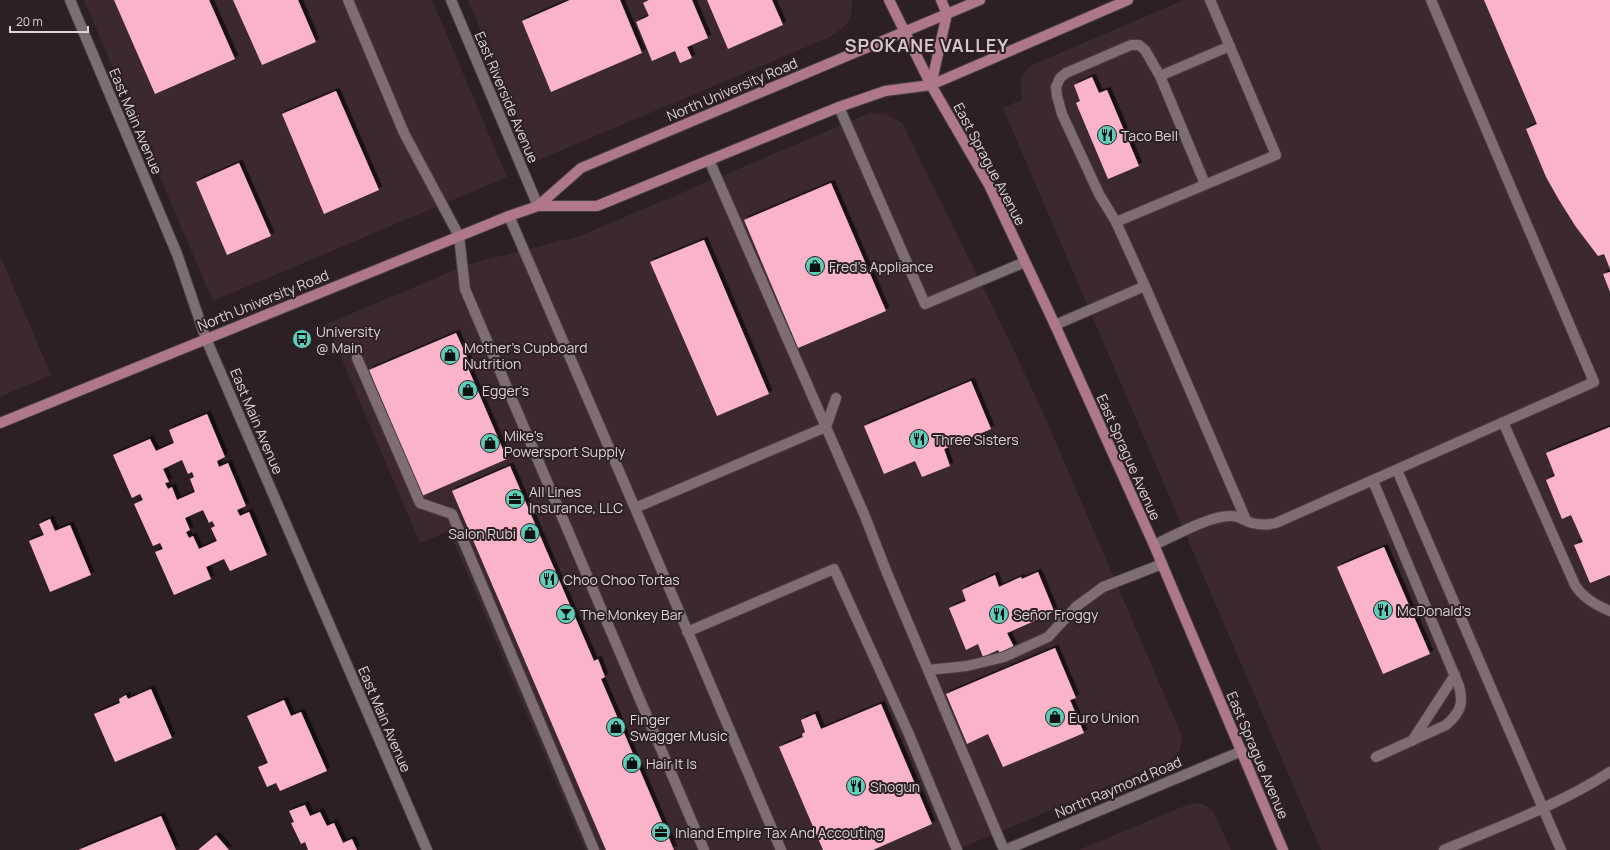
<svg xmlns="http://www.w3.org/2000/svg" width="1610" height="850" font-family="Manrope,sans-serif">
<defs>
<filter id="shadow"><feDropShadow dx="3.5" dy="-3.5" stdDeviation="0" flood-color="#0009"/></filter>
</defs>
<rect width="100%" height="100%" fill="#2d2024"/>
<path fill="#3c292f" d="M84 0H432L507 177 213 301Z
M468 0H852V10L850 19 844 27 830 37 536 161Z
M1184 0H1610V850H1321L1003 108 1023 99 1021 91V76L1030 66Z
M870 113 885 114 902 123 1009 340 1043 413 1180 731 1182 738 1179 752 1170 760 956 850H585L449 531 420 543 327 324 469 264 580 236Z
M0 255 51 375 0 397Z
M1196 803 1203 804 1213 811 1231 850H1079L1182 807Z"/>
<path fill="#fab3c8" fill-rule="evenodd" filter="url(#shadow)" d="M114 0H209L235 59 155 94Z
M233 0H298L316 42 262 65Z
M570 0H620L642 53 551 92 522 21Z
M649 0H692L708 38 687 47 692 58 680 63 675 51 652 61 636 22 649 16 643 3Z
M707 0H772L783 25 728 49Z
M1484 0H1610V269L1604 254 1598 256 1576 227 1559 200 1546 177 1526 129 1537 124Z
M1092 77 1099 93 1107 90 1139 166 1108 179 1076 103 1080 101 1074 85Z
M336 91 379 190 324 214 282 114Z
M239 163 271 236 227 255 196 182Z
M831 183 886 311 798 348 744 220Z
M704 240 769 394 717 416 650 262Z
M1610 272V292L1603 274Z
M456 333 471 366 468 368 507 459 422 496 369 370Z
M971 381 991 429 944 449 950 466 922 477 915 461 884 474 864 426Z
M207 414 225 457 217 461 219 467 228 463 246 506 237 510 240 516 249 512 267 555 230 571 224 559 206 567 211 579 174 595 155 552 163 549 160 543 153 546 134 504 143 500 140 494 132 498 113 455 150 439 156 451 174 443 169 430ZM182 460 188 474 192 472 194 477 190 479 195 492 177 500 172 487 168 489 165 483 169 482 163 469ZM203 510 209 523 212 521 215 526 211 528 217 541 199 549 193 536 189 538 186 532 190 530 185 518Z
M1610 427V575L1590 583 1574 545 1583 542 1571 515 1562 519 1546 480 1555 476 1546 453Z
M510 466 594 661 598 659 605 677 601 679 674 850H606L452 491Z
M50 519 55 531 70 525 91 575 50 592 29 541 44 535 39 524Z
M1384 547 1430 654 1383 674 1337 567Z
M1038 572 1054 611 1039 617V619L1007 633 1014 647 1000 653 998 650 983 657 978 644 966 650 949 608 966 601 962 590 995 575 999 587 1021 577 1022 579Z
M1055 648 1076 698 1070 700 1084 733 1003 767 988 734 967 744 946 694Z
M151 689 172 738 115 762 94 714 120 703 119 699 126 695 128 699Z
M284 700 291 716 301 712 327 771 280 791 276 783 267 787 258 767 268 763 247 716Z
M881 704 932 824 873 850H823L779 747 803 737 802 734 805 732 801 720 815 714 821 729Z
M305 805 310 816 320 812 327 826 334 823 343 843 352 839 357 850H308L305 842 301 844 291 823 294 822 289 811Z
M161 816 176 850H78Z
M216 835 229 850H198Z"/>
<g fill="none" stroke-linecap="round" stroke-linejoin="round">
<g stroke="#493f42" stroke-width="12">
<path id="minor" d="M70 0 177 254 206 339 427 850
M348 0 404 133 459 236 465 289 704 850
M451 0 538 206
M1160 76 1230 46
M839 107 925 304 1025 262
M709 160 864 514 887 573 1004 850
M1205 184 1160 76 1145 50 1139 45H1131L1066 73 1060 78 1056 87 1057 96 1062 114 1099 194 1116 222 1145 286 1246 520
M509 216 635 508 826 427 836 398
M1116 222 1276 155 1210 0
M1055 325 1145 286
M357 358 420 503 452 514 594 850
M1503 422 1575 585C1583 598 1595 605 1610 611
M1397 470 1561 850
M1373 481 1459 686C1464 704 1460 713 1446 725L1376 757
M635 508 781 850
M1154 545C1174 536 1211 515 1231 516 1239 516 1245 521 1252 523 1260 525 1268 525 1276 523L1594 382 1431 0
M687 632 834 569 908 732 957 850
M928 670 967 666 1004 657 1048 637 1077 606 1103 587 1162 564
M1412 741 1455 675
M1005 850 1242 751
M1444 850C1500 826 1559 805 1610 772"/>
</g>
<g stroke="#493f42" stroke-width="12">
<path id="major" d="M889 0 931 85 989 185 1055 325 1154 545 1283 850
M931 85 947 14 941 0
M538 206 581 168 980 0
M0 423 509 216 538 206H597L839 107 885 91 931 85 1128 0"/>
</g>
<use href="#minor" stroke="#7e6e73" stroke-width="10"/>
<use href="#major" stroke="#ae7889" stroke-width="10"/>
</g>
<defs>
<g id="restaurant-disc" transform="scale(1)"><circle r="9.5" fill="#5dceb9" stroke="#2d2024"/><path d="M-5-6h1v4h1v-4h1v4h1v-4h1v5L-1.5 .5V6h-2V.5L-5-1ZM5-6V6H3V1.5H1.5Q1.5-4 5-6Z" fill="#111"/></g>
<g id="shop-disc" transform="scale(1)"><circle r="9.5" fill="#5dceb9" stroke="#2d2024"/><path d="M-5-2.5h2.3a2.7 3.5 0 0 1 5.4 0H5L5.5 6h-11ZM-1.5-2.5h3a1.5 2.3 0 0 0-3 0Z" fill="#111"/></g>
<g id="bus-disc" transform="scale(1)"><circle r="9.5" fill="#5dceb9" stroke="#2d2024"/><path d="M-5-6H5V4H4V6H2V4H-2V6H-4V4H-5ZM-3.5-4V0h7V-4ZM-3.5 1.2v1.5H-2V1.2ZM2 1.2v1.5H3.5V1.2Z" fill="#111"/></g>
<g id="office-disc" transform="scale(1)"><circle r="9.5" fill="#5dceb9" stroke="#2d2024"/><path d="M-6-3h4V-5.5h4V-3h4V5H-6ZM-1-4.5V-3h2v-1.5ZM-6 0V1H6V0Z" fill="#111"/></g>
<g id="bar-disc" transform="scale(1)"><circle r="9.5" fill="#5dceb9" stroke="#2d2024"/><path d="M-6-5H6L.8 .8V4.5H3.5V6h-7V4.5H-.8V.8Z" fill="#111"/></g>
</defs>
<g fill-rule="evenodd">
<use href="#restaurant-disc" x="1107" y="135"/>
<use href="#shop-disc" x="815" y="266"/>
<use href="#bus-disc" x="302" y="339"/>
<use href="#shop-disc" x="450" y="355"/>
<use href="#shop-disc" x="468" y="390"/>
<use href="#restaurant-disc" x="919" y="439"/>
<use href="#shop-disc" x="490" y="443"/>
<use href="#office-disc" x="515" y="499"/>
<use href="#shop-disc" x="530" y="533"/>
<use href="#restaurant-disc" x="549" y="579"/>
<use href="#restaurant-disc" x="1383" y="610"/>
<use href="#bar-disc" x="566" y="614"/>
<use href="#restaurant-disc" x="999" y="614"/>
<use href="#shop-disc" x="1055" y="717"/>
<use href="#shop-disc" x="616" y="727"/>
<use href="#shop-disc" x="632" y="763"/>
<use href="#restaurant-disc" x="856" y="786"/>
<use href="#office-disc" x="661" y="832"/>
</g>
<g text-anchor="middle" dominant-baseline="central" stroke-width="4" stroke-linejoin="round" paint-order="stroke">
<g font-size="14" fill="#ddd4d7" stroke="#2d2024">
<text transform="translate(732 89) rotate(-23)">North University Road</text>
<text transform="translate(507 97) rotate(67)">East Riverside Avenue</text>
<text transform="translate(136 121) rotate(67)">East Main Avenue</text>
<text transform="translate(990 164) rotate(62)">East Sprague Avenue</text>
<text transform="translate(263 300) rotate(-22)">North University Road</text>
<text transform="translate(257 421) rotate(67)">East Main Avenue</text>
<text transform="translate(1129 457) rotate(66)">East Sprague Avenue</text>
<text transform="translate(385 719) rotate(67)">East Main Avenue</text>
<text transform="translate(1258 755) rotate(67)">East Sprague Avenue</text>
<text transform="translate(1118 787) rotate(-23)">North Raymond Road</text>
</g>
<g font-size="14" fill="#ddd4d7" stroke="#2d2024" text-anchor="start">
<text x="1121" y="135">Taco Bell</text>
<text x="829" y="266">Fred's Appliance</text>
<text x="316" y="331">University<tspan x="316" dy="16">@ Main</tspan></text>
<text x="464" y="347">Mother's Cupboard<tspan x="464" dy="16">Nutrition</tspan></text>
<text x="482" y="390">Egger's</text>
<text x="504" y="435">Mike's<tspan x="504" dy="16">Powersport Supply</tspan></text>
<text x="933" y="439">Three Sisters</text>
<text x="529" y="491">All Lines<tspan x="529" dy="16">Insurance, LLC</tspan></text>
<text x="516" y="533" text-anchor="end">Salon Rubi</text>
<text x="563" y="579">Choo Choo Tortas</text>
<text x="1397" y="610">McDonald's</text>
<text x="580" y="614">The Monkey Bar</text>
<text x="1013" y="614">Señor Froggy</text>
<text x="1069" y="717">Euro Union</text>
<text x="630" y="719">Finger<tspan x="630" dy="16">Swagger Music</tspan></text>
<text x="646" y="763">Hair It Is</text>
<text x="870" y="786">Shogun</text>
<text x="675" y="832">Inland Empire Tax And Accouting</text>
</g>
<g font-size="18" font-weight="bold" letter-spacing="1" fill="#d6c4c9" stroke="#2d2024">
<text x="927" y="45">SPOKANE VALLEY</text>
</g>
</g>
<path d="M10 26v6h78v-6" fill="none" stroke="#ddd4d7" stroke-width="2"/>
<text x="16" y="26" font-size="12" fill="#ddd4d7" stroke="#2d2024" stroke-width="3" paint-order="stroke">20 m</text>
</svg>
